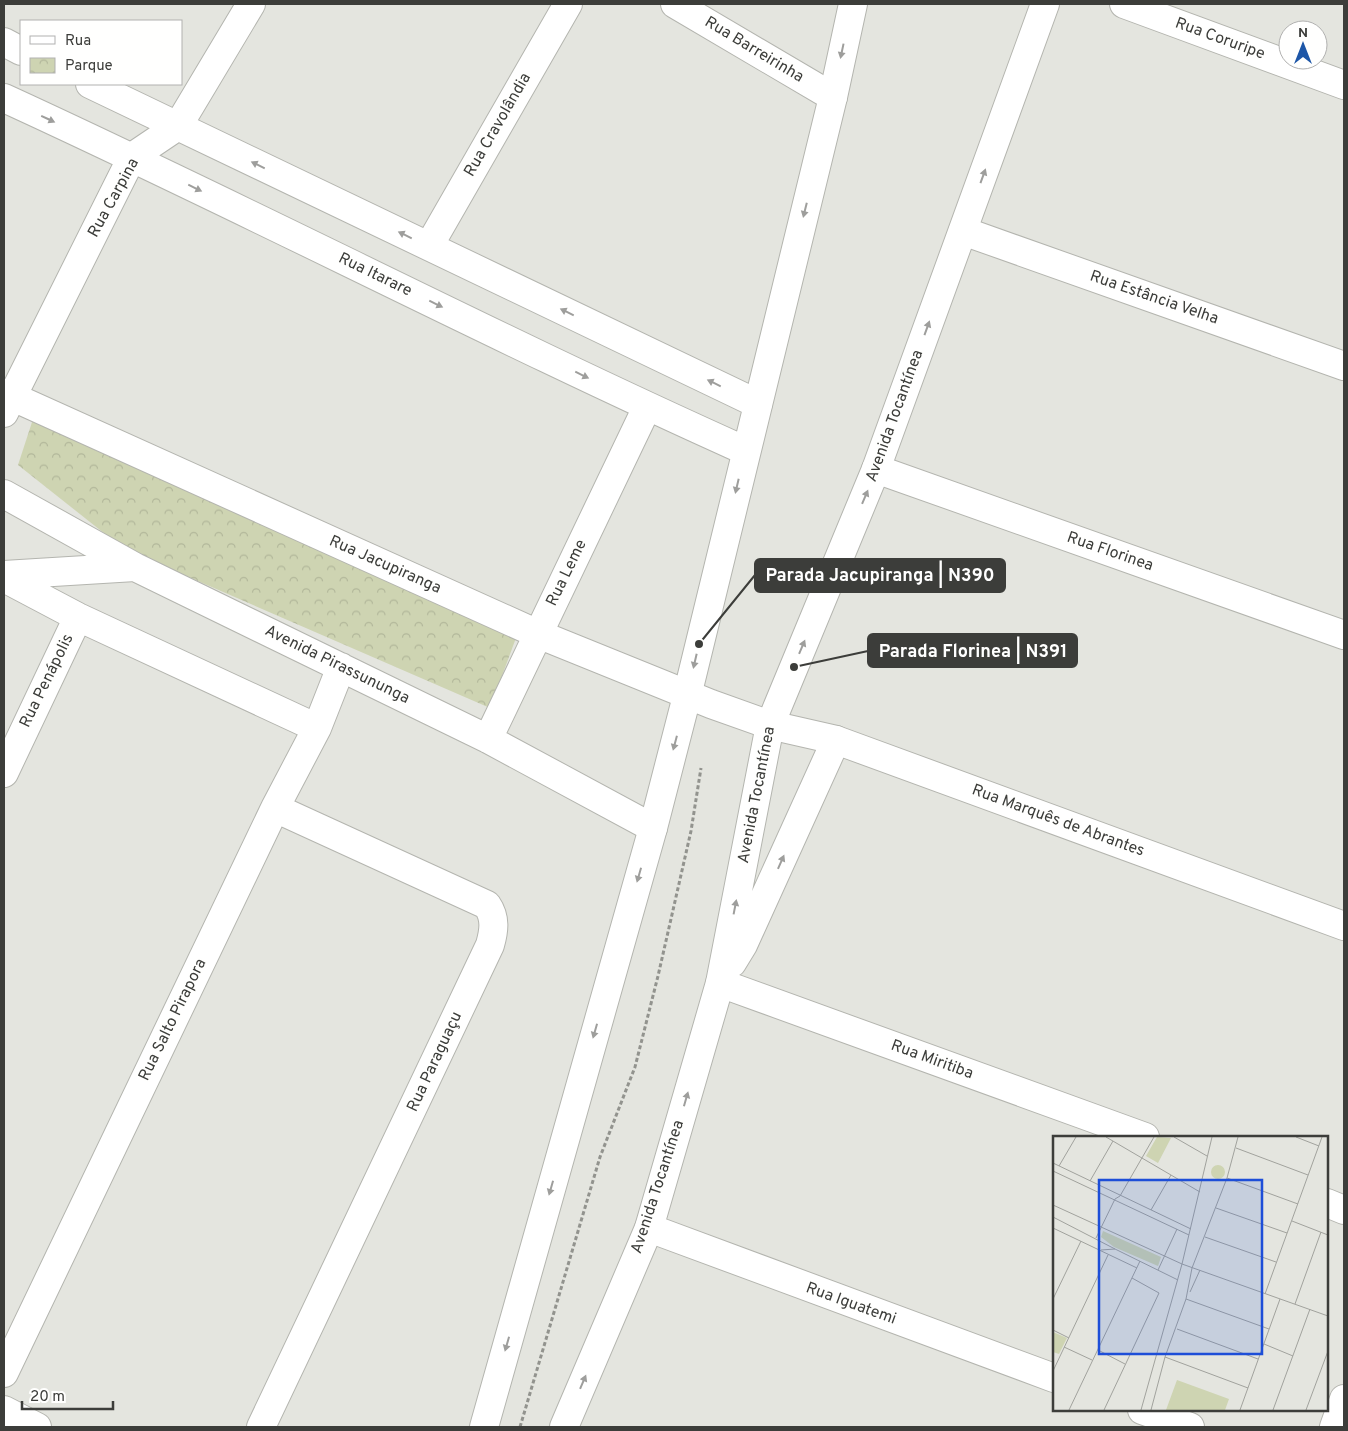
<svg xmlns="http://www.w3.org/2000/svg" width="1348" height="1431" font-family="Overpass,sans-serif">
<defs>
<pattern id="park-crowns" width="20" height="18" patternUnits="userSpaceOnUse" patternTransform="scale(1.25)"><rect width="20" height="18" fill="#ced4b2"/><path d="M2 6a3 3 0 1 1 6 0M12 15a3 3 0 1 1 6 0" fill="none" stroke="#b2b79a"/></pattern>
</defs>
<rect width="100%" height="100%" fill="#e4e5df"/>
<path fill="url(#park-crowns)" d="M34 416 516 638 490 708 124 549 18 465Z"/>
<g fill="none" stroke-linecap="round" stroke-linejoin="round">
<g stroke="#b4b5af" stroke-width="30">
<path id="minor" d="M675 4 833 97
M1124 4 1344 85
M4 42 21 51
M90 84 758 404
M4 98C253 212 496 339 746 451
M963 231 1344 366
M429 246 568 4
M4 393 538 634 711 704 770 725 836 740 1344 926
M4 413 132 157 178 126 251 4
M876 469 1344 635
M4 494 135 567
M4 575 135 567 488 739 653 828
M4 578 78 617 317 728
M488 739 647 407
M4 773 78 617
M720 983 1145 1137
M1327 1203 1344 1210
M649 1228 1054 1378
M4 1373 275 808 317 728 341 667
M4 1410 37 1427
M1142 1410 1190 1427
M261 1427 490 945C494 931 496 918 487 905L275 808
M1334 1427 1344 1399"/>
</g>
<g stroke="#b4b5af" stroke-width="30">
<path id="major" d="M732 963 743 945 836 740
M484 1427 653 828 687 696 833 97 853 4
M564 1427 649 1228 720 983 770 725 876 469 1045 4"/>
</g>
<path stroke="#92938e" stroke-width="3" stroke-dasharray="4 2.5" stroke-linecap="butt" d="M520 1427 600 1157 635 1067 658 976 691 831 701 768"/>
<use href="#minor" stroke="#fff" stroke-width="28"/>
<use href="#major" stroke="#fff" stroke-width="28"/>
</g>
<defs><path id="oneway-solid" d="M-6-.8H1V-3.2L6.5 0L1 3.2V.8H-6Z" transform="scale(1.25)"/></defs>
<g fill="#9e9e9c">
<use href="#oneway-solid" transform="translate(842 51) rotate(102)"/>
<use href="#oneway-solid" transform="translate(48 119) rotate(25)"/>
<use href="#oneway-solid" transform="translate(258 165) rotate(-154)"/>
<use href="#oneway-solid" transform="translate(983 176) rotate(-70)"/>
<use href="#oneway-solid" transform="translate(195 188) rotate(26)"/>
<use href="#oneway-solid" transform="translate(805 210) rotate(104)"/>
<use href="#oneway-solid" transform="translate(405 235) rotate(-154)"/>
<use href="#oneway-solid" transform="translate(436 304) rotate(26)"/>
<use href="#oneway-solid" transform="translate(567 312) rotate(-154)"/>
<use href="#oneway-solid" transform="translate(927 328) rotate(-70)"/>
<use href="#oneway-solid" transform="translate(582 375) rotate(26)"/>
<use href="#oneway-solid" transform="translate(714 383) rotate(-154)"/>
<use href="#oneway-solid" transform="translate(737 486) rotate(103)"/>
<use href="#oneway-solid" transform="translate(865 497) rotate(-67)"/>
<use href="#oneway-solid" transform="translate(802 647) rotate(-67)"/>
<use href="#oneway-solid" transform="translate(695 661) rotate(103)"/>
<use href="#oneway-solid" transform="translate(675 743) rotate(105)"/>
<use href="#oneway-solid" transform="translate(781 862) rotate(-66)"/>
<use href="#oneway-solid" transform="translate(639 875) rotate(106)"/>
<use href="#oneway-solid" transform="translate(735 907) rotate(-79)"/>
<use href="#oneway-solid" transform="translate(595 1031) rotate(106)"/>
<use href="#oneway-solid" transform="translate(686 1099) rotate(-74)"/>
<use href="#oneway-solid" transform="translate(551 1188) rotate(106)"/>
<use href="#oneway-solid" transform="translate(507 1344) rotate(106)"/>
<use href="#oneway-solid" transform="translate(583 1382) rotate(-67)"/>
</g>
<g text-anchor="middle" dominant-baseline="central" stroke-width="4" stroke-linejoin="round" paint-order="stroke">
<g font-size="16" fill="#3c3d3a" stroke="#fffffe">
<text transform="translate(1220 39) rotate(20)">Rua Coruripe</text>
<text transform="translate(754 50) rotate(31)">Rua Barreirinha</text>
<text transform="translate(498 125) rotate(-60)">Rua Cravolândia</text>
<text transform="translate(114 198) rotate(-61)">Rua Carpina</text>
<text transform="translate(375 275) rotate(26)">Rua Itarare</text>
<text transform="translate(1154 298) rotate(19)">Rua Estância Velha</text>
<text transform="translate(895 416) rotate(-70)">Avenida Tocantínea</text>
<text transform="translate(1110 552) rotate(19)">Rua Florinea</text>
<text transform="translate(385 565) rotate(24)">Rua Jacupiranga</text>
<text transform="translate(567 573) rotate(-64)">Rua Leme</text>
<text transform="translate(337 665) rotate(26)">Avenida Pirassununga</text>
<text transform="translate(47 681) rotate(-64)">Rua Penápolis</text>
<text transform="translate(757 795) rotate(-79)">Avenida Tocantínea</text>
<text transform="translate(1058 821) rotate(20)">Rua Marquês de Abrantes</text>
<text transform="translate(173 1020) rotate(-64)">Rua Salto Pirapora</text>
<text transform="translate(932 1060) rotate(20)">Rua Miritiba</text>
<text transform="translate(435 1062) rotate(-65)">Rua Paraguaçu</text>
<text transform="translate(658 1187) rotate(-72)">Avenida Tocantínea</text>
<text transform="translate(851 1304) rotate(20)">Rua Iguatemi</text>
</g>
</g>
<g transform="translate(1053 1136)">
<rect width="275" height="275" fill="#e4e5df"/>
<path d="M104 1 118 2 105 27 93 20ZM50 95 108 121 105 130 61 111 48 101ZM0 196 14 202 6 218 0 216Z" fill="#ced4b2"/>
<path d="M158 36a7 7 0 1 1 14 0a7 7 0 1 1-14 0ZM124 244 176 263 172 274H113Z" fill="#ced4b2"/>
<path fill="none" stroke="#a1a29d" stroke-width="1" d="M53 1 147 56M121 1 154 20M243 1 266 10M183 12 255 39M0 27 138 93M6 30 23 1M0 35 136 99M174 42 245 68M37 45 60 5M0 69 129 128 275 180M163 72 234 97M98 74 118 39M0 81 62 113M239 85 275 99M0 92 84 132M152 101 223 126M43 102 62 63 67 60 101 1M48 114 62 113 125 144M105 134 124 93M137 156 147 134M212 158 269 1M0 163 28 105M133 163 216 193M242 168 268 96M124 193 205 223M0 194 16 202M211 208 240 220M11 211 39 224M45 214 72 228M112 221 195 252M0 235 55 119M16 274 87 125M51 274 106 157 79 142M88 274 129 128 159 1M98 274 112 221 133 163 139 132 174 42 185 1M187 274 227 163M220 274 257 173M253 274 275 215"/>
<path fill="#1d4ed8" fill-opacity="0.15" stroke="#1d4ed8" stroke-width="2.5" d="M46 44H209V218H46Z"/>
<rect width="275" height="275" fill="none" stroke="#3c3d3a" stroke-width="2.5"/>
</g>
<path fill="none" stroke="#3c3d3a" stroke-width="2" d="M699 644L755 575M794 667L868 651"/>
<g fill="#3c3d3a" stroke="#fffffe" stroke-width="2">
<circle cx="699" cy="644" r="5"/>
<circle cx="794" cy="667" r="5"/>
</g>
<g fill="#3c3d3a" stroke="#3c3d3a" stroke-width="2">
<rect x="755" y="559" width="250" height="33" rx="5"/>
<rect x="868" y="634" width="209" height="33" rx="5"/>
</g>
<g font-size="18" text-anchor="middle" font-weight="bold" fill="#fff">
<text x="880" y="581">Parada Jacupiranga | N390</text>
<text x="973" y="657">Parada Florinea | N391</text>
</g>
<rect width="1348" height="1431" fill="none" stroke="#3c3d3a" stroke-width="10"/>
<rect x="20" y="20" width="162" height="65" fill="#fffffe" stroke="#b1b1b0"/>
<rect x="30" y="36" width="25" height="8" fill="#ffffff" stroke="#b1b1b0"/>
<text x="65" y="45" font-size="15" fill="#3c3d3a">Rua</text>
<rect x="30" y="58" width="25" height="15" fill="url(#park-crowns)" stroke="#b1b1b0"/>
<text x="65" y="70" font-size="15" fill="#3c3d3a">Parque</text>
<g transform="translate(1303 45)"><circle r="24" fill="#fffffe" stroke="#b1b1b0"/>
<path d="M0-4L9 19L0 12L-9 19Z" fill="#1d56a7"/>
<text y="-8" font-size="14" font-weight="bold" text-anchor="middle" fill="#3c3d3a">N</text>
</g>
<path d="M22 1401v8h91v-8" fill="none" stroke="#3c3d3a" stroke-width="2.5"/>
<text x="30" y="1401" font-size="15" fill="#3c3d3a" stroke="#fffffe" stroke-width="4" paint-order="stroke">20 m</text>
</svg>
